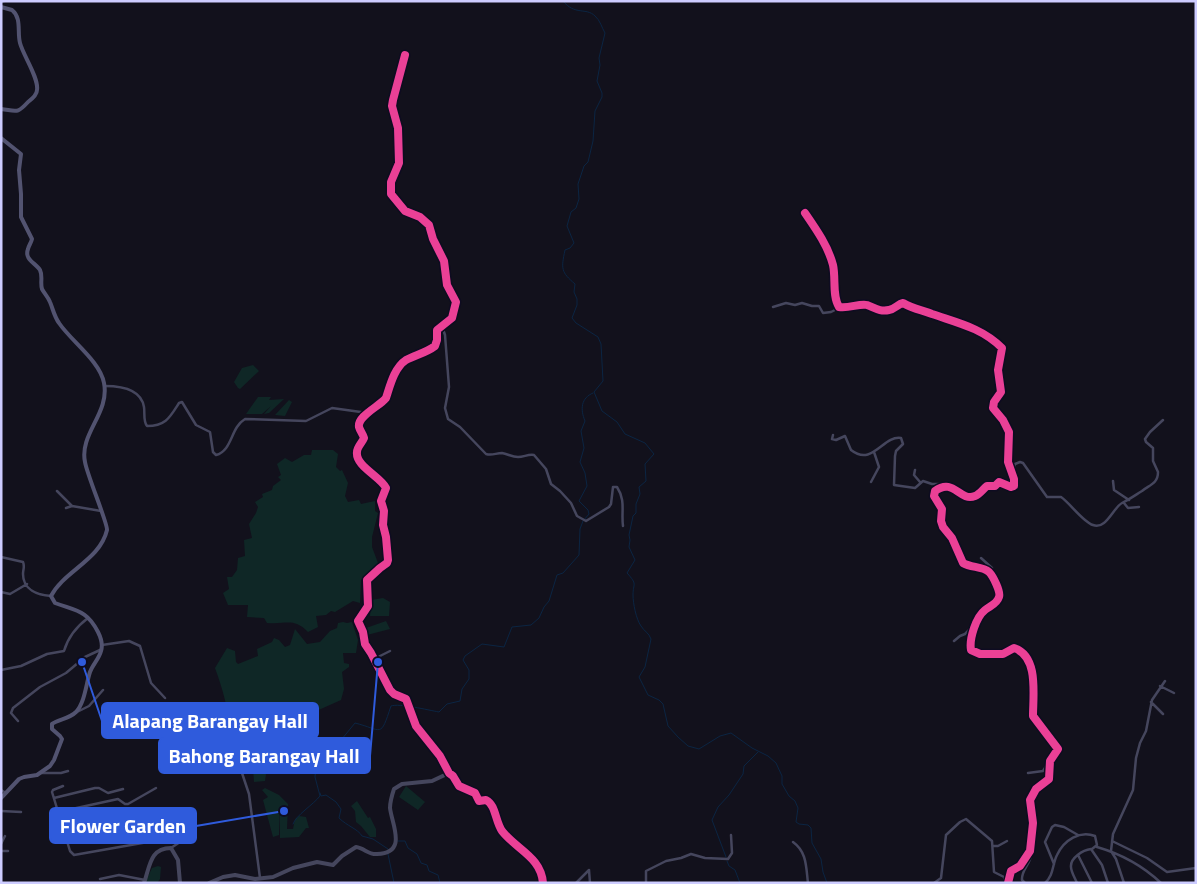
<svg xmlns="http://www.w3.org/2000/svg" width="1197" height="884" font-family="'Titillium Web',sans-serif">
<rect width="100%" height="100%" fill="#12111c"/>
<path fill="#0f2726" d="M253 365 259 371 240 389 238 388 234 382 242 368Z
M258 397H271L269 400 284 399 269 413 264 414 271 406 262 414H246Z
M289 400 292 402 285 416 275 415Z
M312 450H333L338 454 336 467 340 471 342 470 348 483 345 496 348 502 359 500 361 504 375 501V511L378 513 372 537V547L378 563 361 580 360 603 353 601 335 612 331 611 326 615 316 616 318 627 308 632C293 617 286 625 267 623L264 618 247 617 248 605H228L223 593 229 589 227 577H232L237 570 238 558 245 556 244 540 252 538 249 524 256 513 258 507 255 502 263 497 262 494 272 490 273 486 281 480 278 477 281 475 277 464 285 458 292 462 304 455H311Z
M383 598 390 602 389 616H370L371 600Z
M386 621 390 629 367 635 366 628Z
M343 622 347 623 352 622 358 640 356 653H343L344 663 349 664V667L342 672 344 689 341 700 294 721 296 728 299 727 304 733 294 739 282 757 272 758 268 761 265 781 254 782 253 768 250 769 243 758 237 754 236 747 225 738 230 731C228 708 223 690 215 668L227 648 235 651 236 662 238 664 258 656 257 649 272 642 274 638 279 640 285 647 290 645 295 629 307 644 320 642 330 631 337 628 338 623Z
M406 786 425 802 418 810 399 797Z
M265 788 279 795 288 804 287 829H293L295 819 299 816 306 817 309 828H306L299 837 280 838V806L279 835 273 837 263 800 268 797 262 790Z
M357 801 368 818 370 817 376 829V837H370L361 826 356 822 355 811 351 806Z
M158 866 161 867 160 879 157 883H145L152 868Z"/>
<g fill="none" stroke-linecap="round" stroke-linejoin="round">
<path stroke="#0b2543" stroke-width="1" d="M563 1C575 16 586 7 595 16 600 20 602 28 605 33L599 58 600 65 597 81 602 93V97L595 111 593 141 588 162 584 166 578 184 579 199 576 208 571 212 567 226 574 243 570 248 565 250C561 269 561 272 575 284L574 292 577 299V305L572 318 576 323 598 337 601 344 603 381 594 392 602 411 617 422 625 434 645 443 654 454 645 464 646 481 639 487 640 494 636 504V513L633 516 629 535 630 540 629 547 635 560 627 573C638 585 633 583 633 595 633 603 636 619 641 626 644 631 649 633 651 639L645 667 639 677 648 695 659 700 663 704 668 726 678 737 688 746 699 749 720 736 731 733 752 748 768 756 776 763 782 776V784L789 796 795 801 798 808 796 822 799 824 808 825 811 828 812 843 821 859 823 872 827 883
M320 793 321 796 326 795 336 802 341 809 339 818C347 826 358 829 362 836L373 839 388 849
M293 824C296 815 313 805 320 796L315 777 316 766 318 759 337 745 355 723C383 730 380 739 391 706 399 703 428 710 439 712L447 704 460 701 462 689 469 679V670L463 660 465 656 482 644 504 647 512 627 531 625 539 618 544 607 549 601 557 575 563 573 579 555 580 529 583 521 589 514 588 510 579 501 587 486 585 473 580 462 584 448 581 431 585 421C580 409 581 398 593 393
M398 841H405L408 848 417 854 421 863 427 865 429 871 438 875 440 883
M388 854 394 883
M726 857 712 820 718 807 729 795 743 774 744 766 758 752
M727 861 729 866 735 870 740 883"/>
<path stroke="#45465d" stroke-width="2.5" d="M1 2 4 1
M773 307 786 303 795 305 802 303 812 306H819L823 313 831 312 839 308
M442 326 445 335 449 387 445 408 448 419 460 427 486 454C492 456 496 453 502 453 508 454 512 457 518 457 524 457 528 454 534 455L546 469 551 484 560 491 571 503 577 516 586 521 609 507 611 504 613 487H617C626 501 621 511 623 526
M105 386C120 386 141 389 144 407 145 413 143 421 147 426 166 426 170 417 179 403L182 402 196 425 210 432 213 452 216 455C233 450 230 428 245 419L306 421 332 408 368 413
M833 435 832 439 836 440 845 436 851 450C873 467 883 435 901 438L903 444 896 451 895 456 894 485 915 488 923 481 932 484H944L946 486
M915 470 914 475 920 482
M1012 472 1015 464 1020 462 1023 463 1047 497H1061C1070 503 1083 522 1093 525 1106 530 1113 508 1122 503 1130 499 1134 496 1142 491 1149 485 1158 484 1158 472L1153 461V448L1146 442 1145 439 1150 432 1163 420
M1113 481 1114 490 1129 500
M871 482 879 467 874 452
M57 491 72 506 101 511
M1124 503 1128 508 1139 507
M66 508 72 506
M1 557 23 562C25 567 23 569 23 574 23 590 38 595 51 596
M981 558 992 568 990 574
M1 592 10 594 27 584
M954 641 960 636 965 634 974 625
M102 645 129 641 140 646 151 683 165 698
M374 659 390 651
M1 670 21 666 47 654 64 651C68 637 76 627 88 618
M1160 686 1174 693
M1151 702 1163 714
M77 712 89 706 103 690
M18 721 11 713 13 708 40 687 66 673 85 657 100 650
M241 770 249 794 260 878
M42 773H61L68 771
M1028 773 1043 771 1050 760
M63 786 53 790 52 792 70 851 74 855 165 839 172 840 176 844
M1 790 6 793
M54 798 95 788H99L108 793 123 789
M1 811 21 812
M58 812 118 799 125 804H128L156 788
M65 834 119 822
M1112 841 1147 858 1167 872 1196 868
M793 842C807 852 806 867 808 883
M1 844 5 836
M993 846H998L1007 841
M1097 847C1121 854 1142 865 1161 883
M171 848 180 842 195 835
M1 851H8
M1078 855 1092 883
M1054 864 1045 842 1052 827 1055 825 1064 827 1078 835
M100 879 119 875 145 880
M576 883 589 870 590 883
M646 883V871L666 861 681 858 691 854 705 858 728 859 732 853 731 835
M934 883 941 878 946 835 960 822 966 819 992 841 994 872 1004 877 1006 883
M1025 883 1022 880C1021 869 1033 863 1031 849
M1045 883C1054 875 1052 865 1057 855 1064 840 1080 830 1095 836L1097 845 1092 849
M1077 883C1075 878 1071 872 1071 867 1070 858 1083 850 1091 849L1102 865 1108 883
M1124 883 1116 859 1111 851 1113 834 1133 790 1136 758 1140 743 1146 731 1152 700 1165 681"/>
<path stroke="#45465d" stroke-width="4" d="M405 55 393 100 392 106 398 128 399 163 391 182V194L405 211 420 217 429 225 433 239 444 261 447 285 456 302 452 318 437 330V340L435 346C426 353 415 355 406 360 394 368 390 386 386 398 380 406 357 416 359 427 360 431 363 434 364 438 362 443 357 447 357 452 355 466 381 477 386 488L381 501 384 511 383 525 386 537 388 560 387 563 380 568 367 580 368 606 358 621 363 632 365 644 371 653 390 690 394 694 406 699 416 726 440 756 449 773 453 776 459 786 475 793 479 801 486 800C496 805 495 821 502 831 517 850 541 857 543 883
M805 213C816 229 828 246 833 265 836 278 832 296 839 307 848 309 860 303 867 305 875 308 880 312 889 310 895 309 898 304 903 303 913 309 922 310 932 314 958 323 982 328 1002 348L998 370 1001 392 994 402 993 408 1003 420 1009 432 1008 462 1014 479V486L1011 487 999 482 995 486H987C983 489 980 494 975 496 959 502 954 477 935 491L934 496 942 509 941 521 943 527 952 538 963 563C971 568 982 566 989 572 993 576 1001 592 999 597 997 604 990 606 985 610 976 617 969 639 971 650L980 654H1003L1014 648C1039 656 1033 695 1033 716L1058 749 1050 761 1049 779 1036 789 1030 800 1033 823 1030 851 1020 866 1011 871 1008 883
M144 883C150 866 150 848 171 848L178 860 180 883
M209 883 223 877 235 875 255 879 273 877 293 868 317 862 333 865 342 856 356 847C364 848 369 855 377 854 408 853 392 825 390 808 390 801 392 795 394 789L402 784 432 781 449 773"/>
<path stroke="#525370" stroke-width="4" d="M1 7 12 10C22 18 17 32 20 43 23 55 39 78 37 90 37 95 32 99 28 102 17 114 17 111 1 109
M1 138 21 154 19 170 21 194V217L32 239C31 243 29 245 28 249 24 260 36 263 40 270 43 276 40 283 42 289 44 293 48 297 50 302 53 309 54 316 59 323 71 341 100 361 104 383 110 413 79 434 85 462 87 475 108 524 107 530 100 560 64 571 51 596L55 603C76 611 87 610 98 632 101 638 103 645 101 651 99 659 93 664 90 672 86 684 85 702 76 712 69 719 59 719 52 724V729L60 736 62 739 54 760 50 766 37 775 24 777 19 779 1 798"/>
<g stroke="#0e0c21" stroke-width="11">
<path id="cycleway" d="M405 55 393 100 392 106 398 128 399 163 391 182V194L405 211 420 217 429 225 433 239 444 261 447 285 456 302 452 318 437 330V340L435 346C426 353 415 355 406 360 394 368 390 386 386 398 380 406 357 416 359 427 360 431 363 434 364 438 362 443 357 447 357 452 355 466 381 477 386 488L381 501 384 511 383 525 386 537 388 560 387 563 380 568 367 580 368 606 358 621 363 632 365 644 371 653 390 690 394 694 406 699 416 726 440 756 449 773 453 776 459 786 475 793 479 801 486 800C496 805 495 821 502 831 517 850 541 857 543 883
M805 213C816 229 828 246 833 265 836 278 832 296 839 307 848 309 860 303 867 305 875 308 880 312 889 310 895 309 898 304 903 303 913 309 922 310 932 314 958 323 982 328 1002 348L998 370 1001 392 994 402 993 408 1003 420 1009 432 1008 462 1014 479V486L1011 487 999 482 995 486H987C983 489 980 494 975 496 959 502 954 477 935 491L934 496 942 509 941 521 943 527 952 538 963 563C971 568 982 566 989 572 993 576 1001 592 999 597 997 604 990 606 985 610 976 617 969 639 971 650L980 654H1003L1014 648C1039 656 1033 695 1033 716L1058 749 1050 761 1049 779 1036 789 1030 800 1033 823 1030 851 1020 866 1011 871 1008 883"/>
</g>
<use href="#cycleway" stroke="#ea4096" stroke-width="8"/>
</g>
<path fill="none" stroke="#2f5bdc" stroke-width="2" d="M82 662L102 721M378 662L370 756M284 811L196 826"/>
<g fill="#2f5bdc" stroke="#0e0c21" stroke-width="2">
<circle cx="82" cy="662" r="5"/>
<circle cx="378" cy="662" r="5"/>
<circle cx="284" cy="811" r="5"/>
</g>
<g fill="#2f5bdc" stroke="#2f5bdc" stroke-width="2">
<rect x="102" y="703" width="216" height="35" rx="5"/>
<rect x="159" y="738" width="211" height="35" rx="5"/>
<rect x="50" y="808" width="146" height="35" rx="5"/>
</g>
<g font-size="20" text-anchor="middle" font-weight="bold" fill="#fff">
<text x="210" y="728">Alapang Barangay Hall</text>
<text x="264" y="763">Bahong Barangay Hall</text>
<text x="123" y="833">Flower Garden</text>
</g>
<rect width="1197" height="884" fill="none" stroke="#cdccff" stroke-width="5"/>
</svg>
